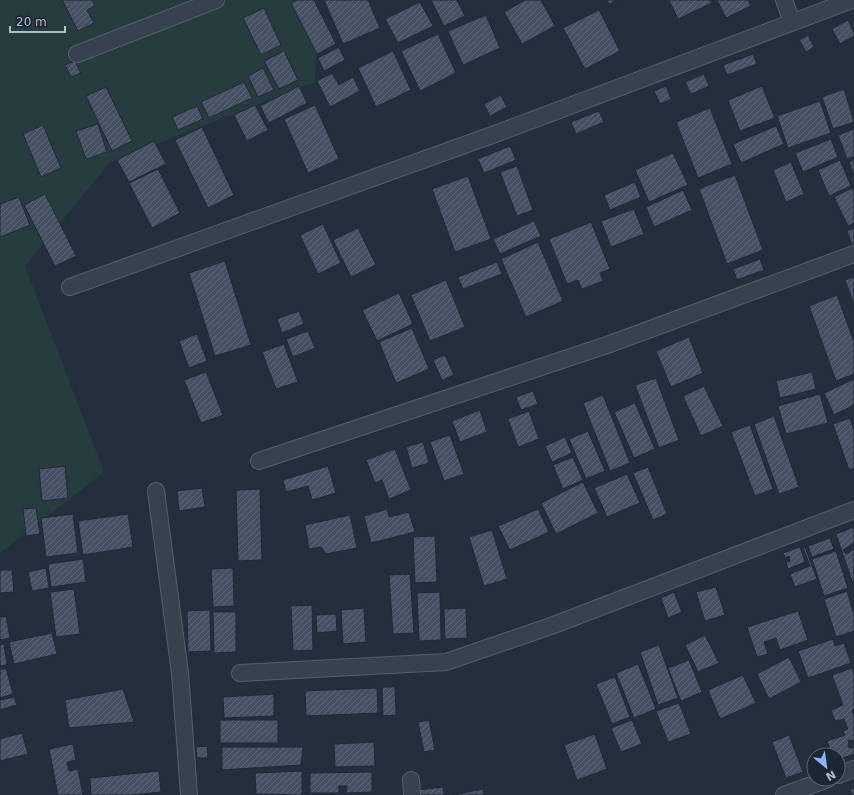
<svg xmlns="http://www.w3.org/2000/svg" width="854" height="795" font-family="'DejaVu Sans',sans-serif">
<defs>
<pattern id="building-hatch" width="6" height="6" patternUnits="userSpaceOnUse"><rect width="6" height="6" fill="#455162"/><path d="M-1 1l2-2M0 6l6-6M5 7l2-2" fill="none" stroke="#5d6877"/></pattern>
</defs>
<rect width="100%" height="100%" fill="#242f3e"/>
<path fill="#263c3f" d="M0 0H317L315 82 110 162 25 266 104 472 0 553Z"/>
<path fill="url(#building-hatch)" stroke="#1f2835" d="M62 0H92L95 6 87 10 94 23 78 31Z
M297 0H314L336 44 317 54 291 3Z
M324 0H368L380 28 343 44Z
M431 0H457L465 16 444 26Z
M525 0H541L555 26 522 44 504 12Z
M607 0H618L609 4Z
M669 0H710L712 3 678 19Z
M717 0H748L751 6 726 18Z
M420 2 433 26 398 43 385 19Z
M264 8 281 45 261 55 243 18Z
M599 10 620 51 585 69 563 28Z
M486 15 500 48 463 65 448 31Z
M848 20 854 33V36L840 44 832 29Z
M438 34 456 73 420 91 401 51Z
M808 35 814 47 806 52 799 40Z
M339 47 345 60 324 71 318 58Z
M284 51 298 80 279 89 264 61Z
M393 51 411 90 376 107 358 68Z
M753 54 757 64 727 75 723 65Z
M75 61 81 73 71 77 65 65Z
M263 68 274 90 258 97 248 76Z
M332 73 339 85 353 77 360 91 330 107 317 81Z
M704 74 709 86 691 94 685 82Z
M244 82 252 98 209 118 201 102Z
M299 86 307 103 269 123 260 106Z
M666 86 671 99 660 104 654 91Z
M762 86 775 118 740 131 728 100Z
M106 87 132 141 112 151 86 96Z
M844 89 854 122 833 129 822 97Z
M501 95 507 107 490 116 484 104Z
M820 101 831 133 788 148 777 116Z
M255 105 268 130 247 141 234 115Z
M315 105 339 159 308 173 284 119Z
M197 106 203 119 178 130 172 117Z
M710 108 732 164 698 178 676 122Z
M599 111 604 122 576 134 571 122Z
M98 124 107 152 86 159 76 131Z
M43 125 61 168 41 177 23 134Z
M776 126 784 144 741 163 733 144Z
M202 127 234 195 208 208 175 140Z
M854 129V156L847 159 838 135Z
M831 139 838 157 803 172 795 153Z
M154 141 166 164 129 182 117 160Z
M510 146 516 160 484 173 478 159Z
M673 153 688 185 649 202 635 170Z
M840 160 851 186 829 196 818 170Z
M854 160V176L849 162Z
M791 162 804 194 786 202 773 170Z
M517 166 533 210 517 216 500 172Z
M158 169 180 213 152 228 129 183Z
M735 175 763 250 727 264 699 189Z
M468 176 491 239 455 252 432 189Z
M635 182 641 197 610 210 604 195Z
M852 188 854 192V223L848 226 834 197Z
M683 190 692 210 654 227 646 207Z
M45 194 76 256 55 266 24 205Z
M19 197 30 225 0 237V204Z
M634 209 644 234 611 247 601 221Z
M534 221 541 236 500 254 493 239Z
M591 222 610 269 600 273 603 281 582 289 578 280 567 284 549 239Z
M323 224 341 263 318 274 300 235Z
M358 228 376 265 351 277 333 240Z
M854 228V244L852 245 847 231Z
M538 242 563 301 526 317 501 259Z
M760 259 764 270 737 280 733 269Z
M225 261 251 345 215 356 189 273Z
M497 262 502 274 463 289 458 277Z
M854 277V305L845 280Z
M446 280 465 327 430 341 411 295Z
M399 293 413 324 377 341 362 310Z
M837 295 854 342V374L836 381 809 306Z
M299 311 304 324 282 333 277 319Z
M412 328 429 369 396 383 379 342Z
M308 331 315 348 293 357 286 339Z
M197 334 207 361 189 368 179 341Z
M689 337 703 373 671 387 656 351Z
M284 344 298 382 276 389 262 352Z
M445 355 454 375 442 380 433 360Z
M206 372 223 415 201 423 184 380Z
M812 372 816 389 780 398 776 381Z
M656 378 679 440 659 448 635 385Z
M854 379V405L834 415 824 393Z
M704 386 723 426 701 436 683 396Z
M533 391 538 404 521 410 516 397Z
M820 394 828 423 786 434 778 406Z
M603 395 630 463 610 471 583 403Z
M635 403 655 449 634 458 614 412Z
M480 410 487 432 460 442 452 421Z
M529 411 539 439 518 447 508 419Z
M774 416 799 487 779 494 754 424Z
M850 418 854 430V468L849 470 833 424Z
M750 425 773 489 755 496 731 432Z
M588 431 605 471 586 479 569 439Z
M450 435 464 474 444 481 430 442Z
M565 437 572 453 552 462 545 446Z
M423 442 429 463 412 468 406 447Z
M395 449 411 490 389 499 382 480 375 483 366 460Z
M573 457 583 480 563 489 553 465Z
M65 466 68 498 42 501 39 469Z
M328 466 336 493 312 500 308 486 286 492 283 480Z
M648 467 667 514 653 520 633 473Z
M627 474 640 503 607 517 594 488Z
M583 482 598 513 556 534 541 503Z
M202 488 205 507 179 511 177 491Z
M260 489 262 560 238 561 236 490Z
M36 508 40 534 26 536 23 509Z
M387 509 389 517 409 512 415 532 371 543 364 516Z
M538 509 549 532 510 550 498 526Z
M73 514 78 553 46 557 41 518Z
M128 514 133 547 83 555 78 521Z
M350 515 357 548 326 554 321 547 309 549 305 525Z
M854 527V543L843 550 846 554 854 549V581H852L836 534Z
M492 530 507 579 484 586 469 537Z
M435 536 437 582 415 583 413 537Z
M830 538 834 549 812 557 808 546Z
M800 547 805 562 788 569 786 562 790 561 789 556 785 558 783 553Z
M805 547 817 579 795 587 790 574 810 566 803 548Z
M836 551 848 588 824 596 812 559Z
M83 559 86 582 51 587 48 564Z
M46 568 49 588 32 591 28 572Z
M233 568 234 606 213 607 211 569Z
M0 570H12L14 592 0 593Z
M410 574 414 633 393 634 389 575Z
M716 587 725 615 705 621 696 592Z
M74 589 80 634 56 637 50 592Z
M847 591 854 614V631L836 637 824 599Z
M440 592 441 640 419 641 417 593Z
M674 592 682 612 668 618 661 598Z
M312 605 313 650 293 651 291 606Z
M364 608 366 642 343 644 341 610Z
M466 608 467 638 445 639 444 609Z
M210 610 211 651 188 652 187 611Z
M798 611 808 640 780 650 776 638 764 642 768 654 757 657 747 627Z
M213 612H236V652L214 653Z
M336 614 337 631 317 633 316 615Z
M6 616 10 638 0 640V617Z
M52 633 57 654 14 664 9 642Z
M705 635 719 663 698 672 685 645Z
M833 639 835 646 844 643 851 663 808 678 798 651Z
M4 644 7 665 0 666V645Z
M659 645 678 698 658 705 640 652Z
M789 657 801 682 769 699 757 674Z
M689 660 702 692 681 701 668 668Z
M638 664 656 709 634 718 616 673Z
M6 668 13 694 0 698V670Z
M852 668 854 674V709L852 710 854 717V741L849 740 848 747 854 748V754L838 760V755H832L827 741 845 735 843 731 848 729 844 719 835 721 831 710 843 705 832 675Z
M743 675 756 703 720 719 708 690Z
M615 677 630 717 612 724 596 684Z
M382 687H395L396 715 383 716Z
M377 688 378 713 306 716 305 691Z
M123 689 134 722 69 728 65 700Z
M274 694V716L224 718 223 697Z
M14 697 17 705 0 710V700Z
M679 703 691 734 668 742 656 711Z
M220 720H278V743H220Z
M429 720 435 750 424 752 418 722Z
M632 720 642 744 621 752 611 728Z
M22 733 28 754 0 761V739Z
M595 734 607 769 577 780 564 745Z
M789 735 803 772 786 778 772 742Z
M374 742 375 766 335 767 334 744Z
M73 744 76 760 67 762 69 771 78 769 83 795H58L49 749Z
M207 746 208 758H197L196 747Z
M222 747H303L301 765 222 770Z
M159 771 161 792 130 795H91L90 778Z
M302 771V795L256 794 255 773Z
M372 772V792L346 793 347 786H339V793H310V773Z
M443 787 444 795H418V790Z
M854 788V795H852L850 789Z
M483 789 484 795H452Z"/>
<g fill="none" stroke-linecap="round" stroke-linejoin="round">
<g stroke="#565f6c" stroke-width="18">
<path id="street" d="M784 0 792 22
M77 54 216 0
M70 287 495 134 852 0
M259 461 607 345 854 254
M156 491 180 673 189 795
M240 673 446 662 551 626 854 510
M838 775 854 769
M411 780 412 795
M784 795 828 779"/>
</g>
<use href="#street" stroke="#38414e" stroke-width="16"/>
</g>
<g transform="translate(826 767) rotate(151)"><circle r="19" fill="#1d2633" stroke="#59626f"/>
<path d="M0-3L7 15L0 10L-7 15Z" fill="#8ab4f8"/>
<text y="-6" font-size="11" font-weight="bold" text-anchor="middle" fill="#b4bcc9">N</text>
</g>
<path d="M10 26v6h55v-6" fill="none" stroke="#b4bcc9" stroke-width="2"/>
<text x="16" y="26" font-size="12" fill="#b4bcc9" stroke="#1d2633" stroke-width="3" paint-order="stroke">20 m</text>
</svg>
